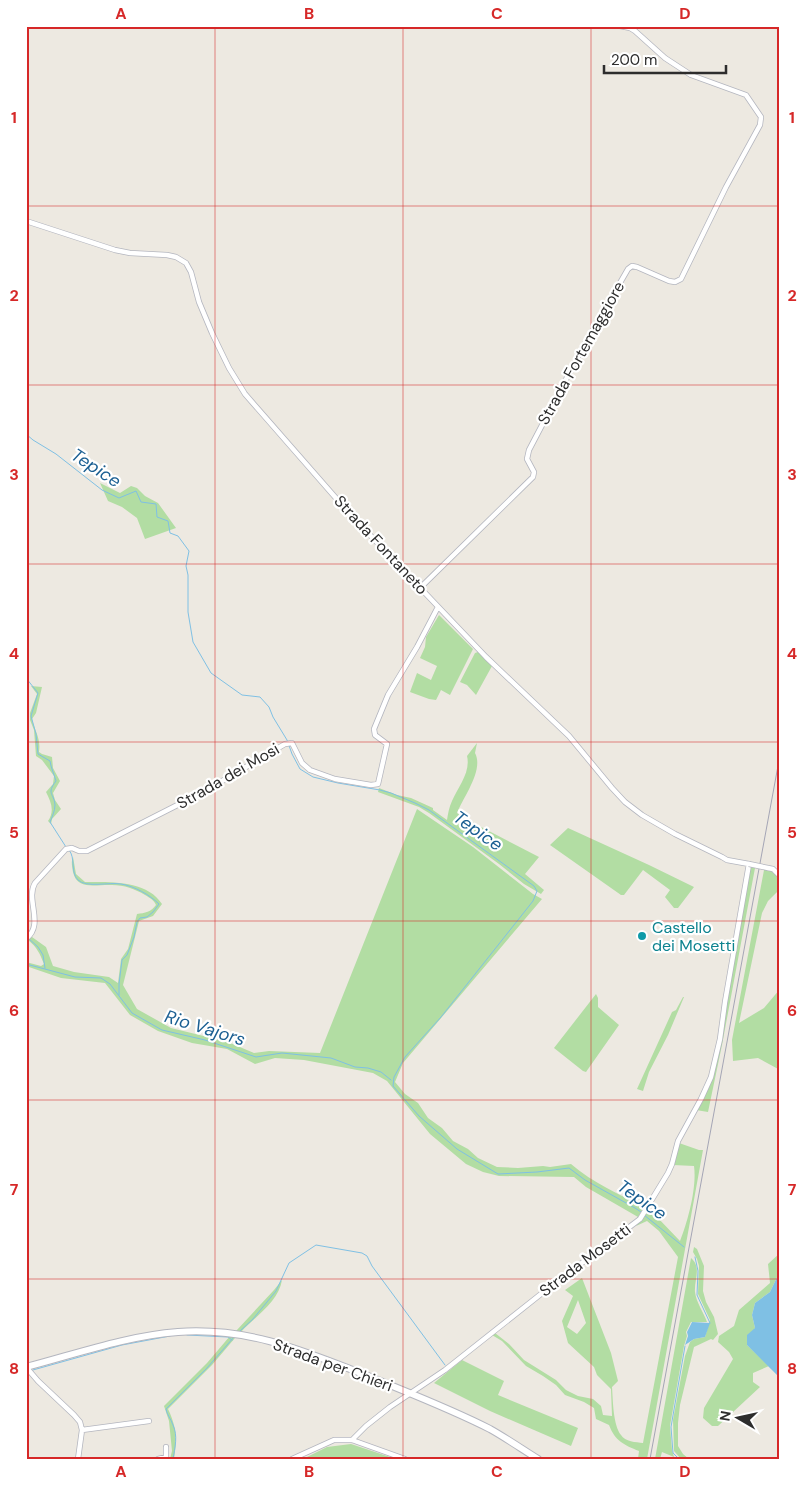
<svg xmlns="http://www.w3.org/2000/svg" width="806" height="1485" font-family="'DM Sans',sans-serif">
<rect width="100%" height="100%" fill="#ede9e1"/>
<path fill="#b2dda3" fill-rule="evenodd" d="M100 483 120 493 131 486 137 488 145 496 158 503 176 528 145 539 137 518 122 507 108 501Z
M439 615 473 649 450 695 441 690 436 700 429 699 410 692 417 673 431 680 437 666 420 658 425 647 426 637Z
M478 652 492 666 476 695 467 685 460 682 475 653Z
M31 686 42 687 36 713 32 719C35 732 41 738 39 752L42 754 52 757 53 768 60 781 53 793 55 800 61 809 52 819 51 824 48 821C55 811 51 802 46 792L53 784 54 776 42 760 36 756 34 730 30 720V713L37 694Z
M477 743 475 753C484 770 464 796 457 813L464 818 539 857 525 874 544 890 541 894 524 884 499 864 429 813 419 807 378 792 379 788 397 795 411 798 433 808V810L447 820C448 814 449 807 452 801 458 787 471 772 467 756Z
M417 809 473 847 533 894 542 899 403 1063 395 1082 405 1094 418 1103 428 1118 442 1128 453 1141 468 1149 478 1158 497 1167 518 1168 543 1166 550 1167 571 1164C593 1183 619 1194 644 1207L638 1217 586 1187 574 1177 499 1176 483 1172 466 1164 430 1134 387 1081 373 1073 304 1060 275 1058 255 1064 227 1049 192 1043 158 1031 130 1015 105 983 61 978 26 966V962L41 966 44 964C40 954 37 947 28 940L32 937 46 947 53 966 74 972 109 977 118 983 121 959 128 949 137 914C145 913 151 912 156 905 154 900 150 898 145 895 135 889 124 885 112 885 97 884 77 891 73 872 72 866 71 862 73 857L76 874 85 882C109 882 147 880 162 904L153 916 139 921 123 985 137 1009 171 1028 228 1042 254 1053 269 1051 320 1053Z
M568 828 649 865 694 887 678 908H674L665 897 670 890 643 870 624 895H621L550 845Z
M750 867 755 868 722 1045 708 1112 696 1110 711 1081Z
M764 870H770L780 879V889L768 901 762 913 739 1023 764 1008 780 989V1070L758 1058 733 1061 732 1040Z
M596 994 598 998V1007L619 1025 586 1072 583 1071 554 1048Z
M683 997H684L668 1035 649 1072 643 1091 637 1089 672 1012 676 1010Z
M679 1143 699 1150H703L647 1459H638L639 1451C624 1445 615 1441 609 1425L596 1419 594 1408 584 1402 565 1395 556 1385 543 1376 526 1366 502 1341 492 1335 495 1333 509 1344 524 1360 556 1380 566 1390 578 1396 593 1399 601 1406 603 1415 612 1416 611 1389 597 1375 594 1367 568 1343 562 1321 573 1296 565 1290 582 1278 611 1353 618 1381 612 1387C613 1400 613 1425 621 1435 625 1442 636 1442 643 1443L678 1257 659 1231 647 1221 636 1226 647 1212 657 1217 680 1241C688 1221 697 1187 694 1166L673 1165ZM578 1300 586 1323 577 1334 567 1327Z
M694 1247 697 1249 704 1266 703 1291 706 1302 714 1317 718 1334 713 1340 711 1339 694 1347 680 1405 678 1423V1446L683 1454 689 1459H681L674 1451 673 1420 685 1356 690 1342 694 1339 705 1337 710 1320 698 1294 699 1266 697 1259 693 1252Z
M780 1253V1271L770 1292 755 1303 752 1315 755 1328 747 1345 769 1366 753 1373V1382L760 1387 718 1426H712L703 1418 704 1408 733 1359 729 1352 718 1342 719 1336 734 1326 739 1310 770 1283 768 1264Z
M691 1258C702 1267 694 1280 695 1292 696 1302 704 1313 707 1322H691L686 1332 687 1336 684 1346 670 1426 672 1450 674 1457 662 1452 660 1459H655Z
M282 1280C279 1301 255 1317 241 1332L236 1331 274 1290Z
M230 1336 235 1338 212 1365 168 1409C177 1428 177 1439 174 1459H170L172 1451 169 1421 164 1406 207 1363Z
M462 1360 504 1381 498 1395 578 1428 571 1446 490 1411 434 1383Z
M351 1444 390 1457V1459H303L327 1447Z"/>
<path fill="#7fc0e4" d="M780 1271V1372L777 1375 747 1345V1335L755 1328 752 1315 755 1303 770 1292Z
M692 1322 710 1323 705 1337 694 1339 685 1345 688 1336 687 1332Z"/>
<g fill="none" stroke-linecap="round" stroke-linejoin="round">
<path stroke="#7fc0e4" stroke-width="1" d="M26 434 33 440 56 454 102 490 119 498 136 491 141 502 156 504 157 517 168 521 170 533 178 536 189 551 186 566 188 575V612L193 642 211 673 242 695 260 697 269 707 273 717 287 740 292 754 300 769 313 777 338 783 380 790 391 793 415 803 429 810 534 886 537 891 533 901 441 1017 405 1057 394 1077 393 1086 419 1116 457 1149 498 1174 537 1172 569 1168 585 1180 635 1208 641 1212
M26 678 38 693 31 716 36 734 38 754 50 761C51 768 54 774 56 781 46 794 54 793 55 805 55 811 52 817 50 822L66 847
M69 850C76 858 70 872 78 880 86 888 109 882 121 884 134 886 150 895 159 904L153 912 147 917 140 918 137 922 134 937 127 955 122 960 119 984V995
M28 938 38 947 43 955 45 968
M26 964 75 977 101 978 110 984 132 1013 162 1030 205 1040 256 1057 282 1053 331 1058 355 1067 368 1068 381 1072 391 1080
M644 1215 684 1247
M695 1257 698 1271 697 1295 710 1323
M240 1331 253 1319 276 1291 289 1263 316 1245 362 1253 367 1256 372 1266 445 1365
M187 1335 228 1337 232 1340
M33 1370 122 1345 170 1336
M173 1459C175 1447 178 1436 173 1425 171 1419 167 1415 166 1409L207 1368 234 1337
M679 1459 673 1453 671 1427 685 1346"/>
<g stroke="#b4b6bf" stroke-width="6">
<path id="street" d="M26 221 115 250 130 253 167 255 176 257 186 263 191 272 199 302 212 333 229 368 245 394 349 513 486 657 569 736 612 788 625 802 642 815 675 834 722 857 727 860 749 864 725 1002 720 1039 711 1077 701 1099 678 1141 672 1164 668 1173 640 1219 546 1290 445 1370 390 1407 366 1426 352 1440
M420 588 533 477 534 472 527 459 529 450 583 347 628 269 632 266 637 267 669 281 675 282 681 279 726 187 760 125 761 117 746 95 691 75 665 58 635 31 630 28 620 26
M768 868 773 869 780 876
M26 939C45 924 25 900 35 883L66 849 72 848 79 851H87L205 791 285 744 292 743 302 763 310 770 335 779 371 785 378 784 387 744 375 735 374 729 388 695 417 647 438 607
M26 1367 38 1381 74 1415 80 1422 82 1430 78 1459
M82 1430 149 1421
M158 1459 166 1457V1447
M292 1459 334 1440H352L405 1459"/>
</g>
<g stroke="#b4b6bf" stroke-width="8">
<path id="secondary" d="M26 1367C76 1354 126 1336 178 1332 249 1327 304 1351 368 1376 409 1393 451 1409 490 1429 506 1438 522 1449 538 1459"/>
</g>
<use href="#street" stroke="#fff" stroke-width="4.5"/>
<use href="#secondary" stroke="#fff" stroke-width="6"/>
<path stroke="#a4a5b5" stroke-width="1" d="M650 1459 780 755"/>
<g stroke="#b4b6bf" stroke-width="6" stroke-linecap="butt">
<path id="street-bridge" d="M749 864 768 868"/>
</g>
<use href="#street-bridge" stroke="#fff" stroke-width="4.5"/>
</g>
<path fill="none" stroke="#d62828" stroke-width="1" stroke-opacity="0.55" d="M215 26V1459M403 26V1459M591 26V1459M26 206H780M26 385H780M26 564H780M26 742H780M26 921H780M26 1100H780M26 1279H780"/>
<circle fill="#0f9aa8" stroke="#fff" stroke-width="2" cx="642" cy="936" r="5"/>
<g text-anchor="middle" dominant-baseline="central" stroke-width="4.5" stroke-linejoin="round" paint-order="stroke">
<g font-size="16" fill="#2d2d2d" stroke="#fff">
<text transform="translate(581 353) rotate(-61)">Strada Fortemaggiore</text>
<text transform="translate(381 545) rotate(47)">Strada Fontaneto</text>
<text transform="translate(228 776) rotate(-30)">Strada dei Mosi</text>
<text transform="translate(585 1260) rotate(-37)">Strada Mosetti</text>
<text transform="translate(333 1365) rotate(20)">Strada per Chieri</text>
</g>
<g font-size="16" fill="#0d838f" stroke="#fff" text-anchor="start">
<text x="652" y="927">Castello<tspan x="652" dy="18">dei Mosetti</tspan></text>
</g>
<g font-size="18" font-style="italic" fill="#1b5f92" stroke="#fff">
<text transform="translate(96 468) rotate(33)">Tepice</text>
<text transform="translate(478 831) rotate(35)">Tepice</text>
<text transform="translate(205 1028) rotate(17)">Rio Vajors</text>
<text transform="translate(642 1200) rotate(35)">Tepice</text>
</g>
</g>
<rect width="806" height="1485" fill="none" stroke="#ffffff" stroke-width="55"/>
<g transform="translate(738 1418) rotate(279)" stroke="#ffffff" stroke-width="4" paint-order="stroke">
<path d="M0-4L9 19L0 12L-9 19Z" fill="#2d2d2d"/>
<text y="-8" font-size="14" font-weight="bold" text-anchor="middle" fill="#2d2d2d">N</text>
</g>
<path d="M604 65v8h122v-8" fill="none" stroke="#2d2d2d" stroke-width="2.5"/>
<text x="611" y="65" font-size="15" fill="#2d2d2d" stroke="#ffffff" stroke-width="4" paint-order="stroke">200 m</text>
<rect x="28" y="28" width="750" height="1430" fill="none" stroke="#d62828" stroke-width="2"/>
<g font-size="16" text-anchor="middle" font-weight="bold" fill="#d62828">
<text x="121" y="19">A</text>
<text x="309" y="19">B</text>
<text x="497" y="19">C</text>
<text x="685" y="19">D</text>
<text x="14" y="123">1</text>
<text x="792" y="123">1</text>
<text x="14" y="301">2</text>
<text x="792" y="301">2</text>
<text x="14" y="480">3</text>
<text x="792" y="480">3</text>
<text x="14" y="659">4</text>
<text x="792" y="659">4</text>
<text x="14" y="838">5</text>
<text x="792" y="838">5</text>
<text x="14" y="1016">6</text>
<text x="792" y="1016">6</text>
<text x="14" y="1195">7</text>
<text x="792" y="1195">7</text>
<text x="14" y="1374">8</text>
<text x="792" y="1374">8</text>
<text x="121" y="1477">A</text>
<text x="309" y="1477">B</text>
<text x="497" y="1477">C</text>
<text x="685" y="1477">D</text>
</g>
</svg>
